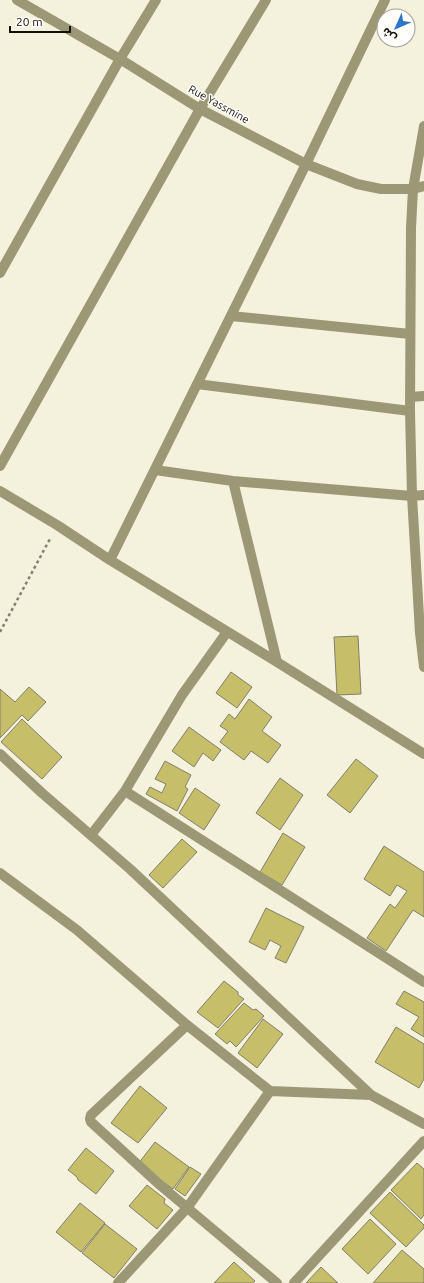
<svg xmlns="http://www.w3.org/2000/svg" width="424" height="1283" font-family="Ubuntu,'Noto Sans Arabic',sans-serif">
<rect width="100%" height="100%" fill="#f4f2dc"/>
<path fill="#c7be6a" stroke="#817f6b" d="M358 636 361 694 337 695 334 637Z
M231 672 252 687 237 708 216 693Z
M29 687 46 702 28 721 22 715 0 738V689L15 702Z
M249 699 272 717 262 731 281 745 268 763 251 751 244 760 220 742 228 731 220 726 229 714 235 719Z
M22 719 62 757 42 779 1 742Z
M189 727 221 750 213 761 203 753 194 767 172 751Z
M356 759 378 776 350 813 327 795Z
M165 761 191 775 185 787 188 789 177 811 146 794 150 787 162 793 166 784 155 779Z
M280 778 303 795 280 830 256 813Z
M195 788 220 805 204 830 179 813Z
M283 833 305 847 282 885 260 872Z
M182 839 197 852 163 888 149 875Z
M384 846 424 872V917L413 910 386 951 367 938 390 904 395 908 407 891 397 885 390 896 364 879Z
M266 908 304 927 286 963 275 958 281 946 270 940 265 950 249 942Z
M224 981 238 992V995L244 999 218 1028 197 1012Z
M404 991 424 1002V1037L411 1029 419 1017 396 1004Z
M244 1003 253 1010 256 1009 264 1016 236 1047 230 1041 227 1044 215 1034Z
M263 1019 283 1034 257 1068 238 1053Z
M396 1027 424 1044V1079L419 1088 375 1062Z
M140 1086 167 1108 138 1143 111 1123Z
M155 1142 189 1167 173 1189 138 1164Z
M86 1148 114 1171 96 1194 78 1180 77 1177 68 1170Z
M417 1163 424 1169V1215L421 1219 391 1190Z
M190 1167 201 1174 185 1196 175 1189Z
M147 1185 165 1199 164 1203 173 1210 157 1229 129 1206Z
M390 1192 424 1225V1228L406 1247 370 1213Z
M80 1203 105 1223 81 1252 56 1232Z
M370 1219 396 1244 368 1274 342 1249Z
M105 1224 137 1249 114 1278 82 1253Z
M402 1250 424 1269V1283H373Z
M234 1262 255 1281 253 1283H214Z
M321 1267 338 1283H306Z"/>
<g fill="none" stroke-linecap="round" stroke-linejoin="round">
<path stroke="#818071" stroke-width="2.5" stroke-dasharray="3 3" stroke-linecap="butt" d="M0 632 51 537"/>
<path stroke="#9b9876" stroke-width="10" d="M17 0 120 59 200 109 306 164 357 184 381 189H413L424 186
M424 126 413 189 411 228 410 411 412 496 420 633 424 667
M0 273 120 59 156 0
M231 316 410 334
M197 384 410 411
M410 397 424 396
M0 466 200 109 266 0
M155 470 233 481 412 496 424 495
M233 481 277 662
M0 491 57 525 110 560 277 662 424 754
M110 560 306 164 385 0
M0 754 42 793 130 869 371 1095 424 1124
M125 791 424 982
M91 835 125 791 182 695 227 632
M0 873 77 930 187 1025 270 1091 371 1095
M187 1025 91 1115 90 1119 91 1122 160 1185 277 1283
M118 1283 187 1208 270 1091
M294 1283 424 1141"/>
</g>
<g text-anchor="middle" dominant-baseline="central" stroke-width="3" stroke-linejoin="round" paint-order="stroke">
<g font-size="11" fill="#111008" stroke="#fffefa">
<text transform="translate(219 104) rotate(29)">Rue Yassmine</text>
</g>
</g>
<g transform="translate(396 28) rotate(225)"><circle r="19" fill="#fffefa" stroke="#a09f99"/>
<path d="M0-3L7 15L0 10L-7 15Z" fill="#2b76c6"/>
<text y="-6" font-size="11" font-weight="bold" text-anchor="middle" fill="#111008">ش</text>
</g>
<path d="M10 26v6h60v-6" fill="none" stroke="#111008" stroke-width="2"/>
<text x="16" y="26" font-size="12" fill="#111008" stroke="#fffefa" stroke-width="3" paint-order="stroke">20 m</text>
</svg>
